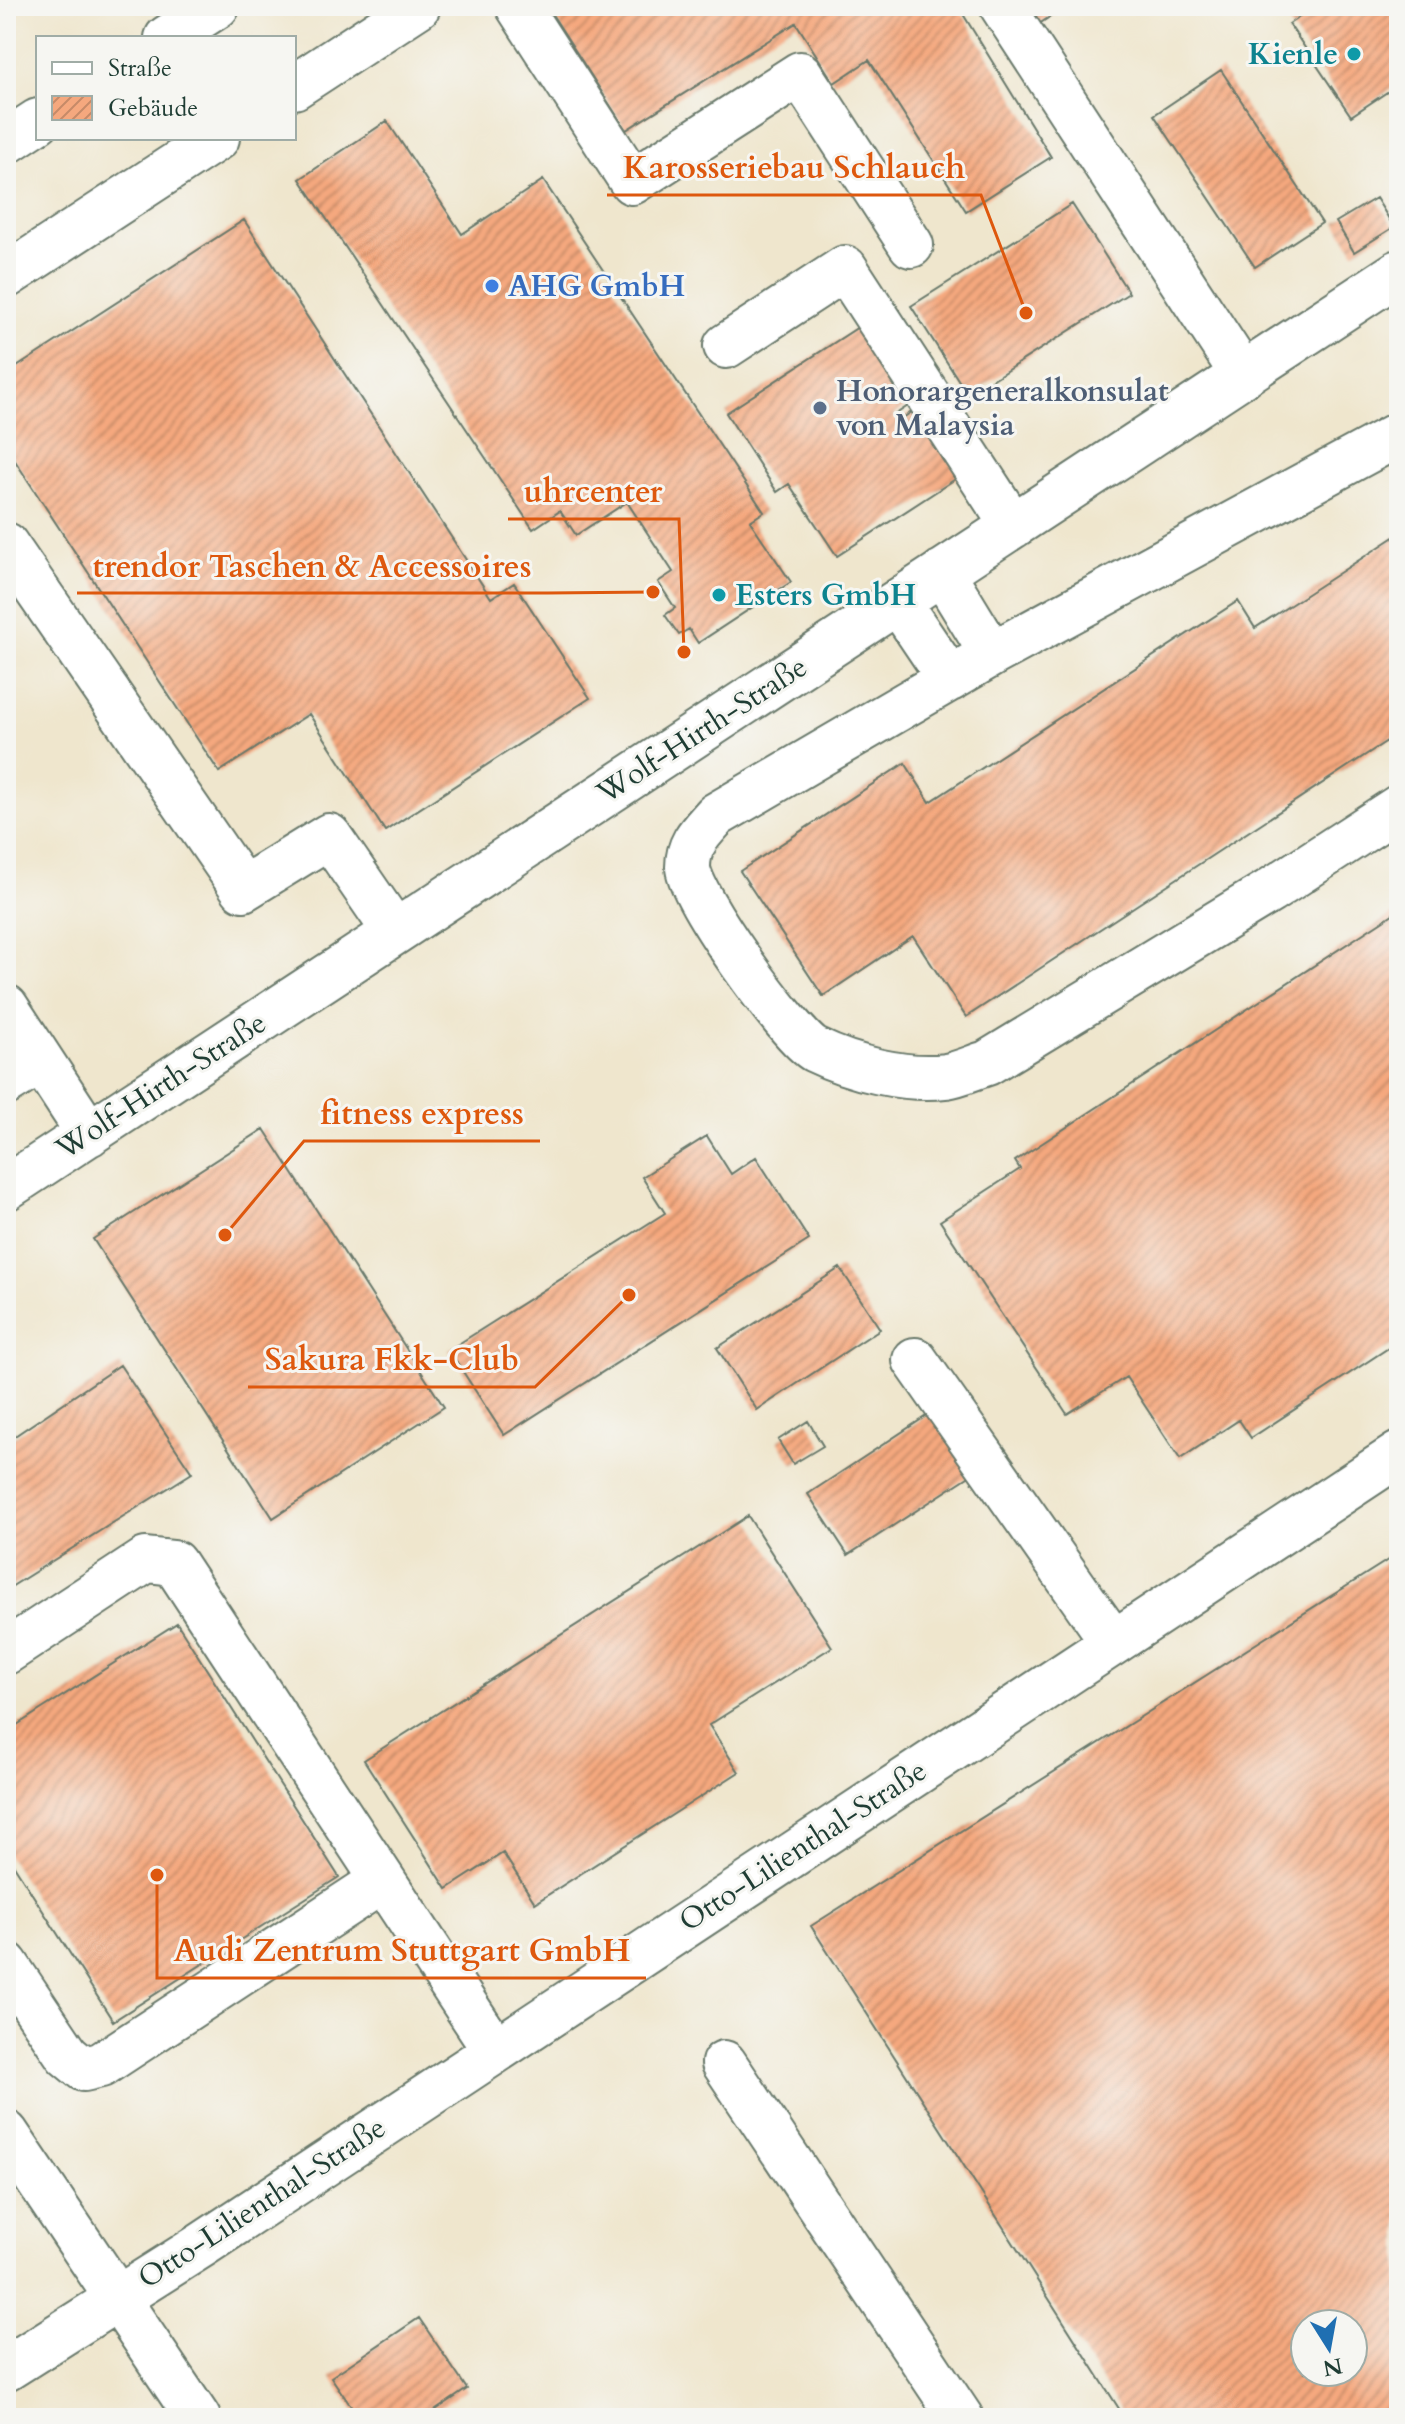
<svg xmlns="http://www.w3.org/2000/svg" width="1405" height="2424" font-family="Cardo,serif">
<defs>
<pattern id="building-hatch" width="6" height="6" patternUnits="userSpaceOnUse" patternTransform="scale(2)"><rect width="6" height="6" fill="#f5a87e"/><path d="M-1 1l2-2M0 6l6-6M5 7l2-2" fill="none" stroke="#c68a68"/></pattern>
</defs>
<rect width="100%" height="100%" fill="#f6f6f2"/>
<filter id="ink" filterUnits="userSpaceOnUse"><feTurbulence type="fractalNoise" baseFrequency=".0125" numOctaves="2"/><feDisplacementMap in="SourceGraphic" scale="16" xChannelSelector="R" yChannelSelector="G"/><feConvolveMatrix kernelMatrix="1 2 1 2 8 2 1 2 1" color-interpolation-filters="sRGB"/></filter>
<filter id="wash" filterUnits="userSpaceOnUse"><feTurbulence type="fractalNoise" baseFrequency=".006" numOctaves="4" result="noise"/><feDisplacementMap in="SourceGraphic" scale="32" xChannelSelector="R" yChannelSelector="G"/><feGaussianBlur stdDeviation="1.8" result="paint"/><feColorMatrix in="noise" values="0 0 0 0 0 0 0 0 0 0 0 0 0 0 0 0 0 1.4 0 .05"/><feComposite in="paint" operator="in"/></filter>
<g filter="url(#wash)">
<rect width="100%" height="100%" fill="#efe6cd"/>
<g id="blocks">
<path fill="url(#building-hatch)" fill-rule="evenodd" d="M551 6H958L1051 157 966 211 869 60 834 83 796 23 626 130 548 8Z
M1028 6H1066L1039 24Z
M1316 6H1399V84L1351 116 1289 24Z
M1221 70 1322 223 1255 267 1154 115Z
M387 121 462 234 543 180 764 512 750 521 791 582 698 643 689 629 679 635 665 615 675 608 658 582 673 572 627 502 576 535 560 511 533 529 300 179Z
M1376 198 1394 227 1354 252 1336 222Z
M1072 204 1129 293 968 395 911 306Z
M244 220 491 598 514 583 590 698 385 831 309 714 219 772 6 447V374Z
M863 324 914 402 893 416 897 422 916 409 960 476 837 556 789 484 777 492 726 413Z
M1399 534V733L966 1017 913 936 823 996 740 871 905 763 930 802 1238 601 1255 628Z
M1399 910V1341L1251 1438 1239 1420 1180 1459 1126 1377 1067 1414 940 1221 1020 1169 1015 1161Z
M264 1129 444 1407 273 1518 93 1239Z
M707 1136 731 1174 756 1157 809 1240 504 1435 449 1350 665 1213 642 1177Z
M840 1268 880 1329 757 1410 717 1348Z
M120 1365 192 1473 6 1590V1442Z
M931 1413 971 1475 848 1555 808 1494Z
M808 1421 823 1446 793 1464 778 1440Z
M748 1516 832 1647 709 1725 739 1772 535 1903 503 1853 447 1889 364 1760Z
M1399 1553V2406L1380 2418H1125L811 1926ZM1305 2324H1353V2372H1305Z
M177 1623 339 1877 113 2021 6 1853V1732Z
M419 2318 467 2389 424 2418H359L331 2377Z"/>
</g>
</g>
<g filter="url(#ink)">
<use href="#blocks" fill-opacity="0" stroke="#68786a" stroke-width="2"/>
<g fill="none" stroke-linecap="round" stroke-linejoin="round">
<g stroke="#68786a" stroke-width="48">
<path id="minor" d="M518 6 632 182 800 74 911 245
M1002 6 1243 375
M167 38 217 6
M294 87 418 6
M6 142 38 121
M6 276 217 138
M726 346 845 268 1013 526
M1399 434 992 654 716 815C701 832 688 843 688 867 687 893 791 1038 815 1050 852 1068 905 1081 946 1076 959 1074 974 1067 987 1063L1270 891 1399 807
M6 545 243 889 329 836 395 932
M942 572 992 654
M898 602 950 679
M6 1007 89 1134
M6 1083 41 1061
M6 1188 1399 272
M915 1360 1113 1642
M6 1652 146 1560 174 1563 495 2050
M6 1964 67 2055 84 2069 101 2065 383 1880
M724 2063 961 2418
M6 2133 198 2418
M6 2369 202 2245 1399 1454"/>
</g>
<use href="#minor" stroke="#fff" stroke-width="44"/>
</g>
</g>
<g fill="#0f9aa8" stroke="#f6f6f2" stroke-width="3">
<circle cx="1354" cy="54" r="8"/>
<circle cx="719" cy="595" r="8"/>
</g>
<circle fill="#3f7fe0" stroke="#f6f6f2" stroke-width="3" cx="492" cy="286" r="8"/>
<circle fill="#5c6f8a" stroke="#f6f6f2" stroke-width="3" cx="820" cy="408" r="8"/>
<g text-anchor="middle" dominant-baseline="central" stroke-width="6" stroke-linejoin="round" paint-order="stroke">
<g font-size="30" font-weight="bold" fill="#0d838f" stroke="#f6f6f2" text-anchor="end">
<text x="1338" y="54">Kienle</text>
<text x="735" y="595" text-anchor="start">Esters GmbH</text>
</g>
<g font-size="30" font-weight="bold" fill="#366cbe" stroke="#f6f6f2" text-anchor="start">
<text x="508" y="286">AHG GmbH</text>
</g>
<g font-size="30" font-weight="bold" fill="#4e5e75" stroke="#f6f6f2" text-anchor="start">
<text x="836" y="391">Honorargeneralkonsulat<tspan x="836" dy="34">von Malaysia</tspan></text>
</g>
<g font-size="30" fill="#1f3d34" stroke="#f6f6f2">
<text transform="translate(702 730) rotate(-33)">Wolf-Hirth-Straße</text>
<text transform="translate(161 1086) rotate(-33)">Wolf-Hirth-Straße</text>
<text transform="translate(803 1846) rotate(-33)">Otto-Lilienthal-Straße</text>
<text transform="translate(262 2203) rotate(-33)">Otto-Lilienthal-Straße</text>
</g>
</g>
<path fill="none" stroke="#de580e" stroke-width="3" d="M1026 313L981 195H607M684 652L679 519H508M653 592L548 593H77M225 1235L304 1141H540M629 1295L535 1387H248M157 1875L157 1978H646"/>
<g fill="#de580e" stroke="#f6f6f2" stroke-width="3">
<circle cx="1026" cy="313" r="8"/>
<circle cx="684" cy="652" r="8"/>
<circle cx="653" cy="592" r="8"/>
<circle cx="225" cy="1235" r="8"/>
<circle cx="629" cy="1295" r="8"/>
<circle cx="157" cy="1875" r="8"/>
</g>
<g font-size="32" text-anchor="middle" font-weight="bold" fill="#de580e" stroke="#f6f6f2" stroke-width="6" stroke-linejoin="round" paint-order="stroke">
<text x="794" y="178">Karosseriebau Schlauch</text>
<text x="593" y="502">uhrcenter</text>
<text x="312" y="577">trendor Taschen &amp; Accessoires</text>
<text x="422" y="1124">fitness express</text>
<text x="392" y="1370">Sakura Fkk-Club</text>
<text x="402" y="1961">Audi Zentrum Stuttgart GmbH</text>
</g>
<rect width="1405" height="2424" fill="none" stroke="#f6f6f2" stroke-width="32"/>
<rect x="36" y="36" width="260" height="104" fill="#f6f6f2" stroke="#a0aca6" stroke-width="2"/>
<rect x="52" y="62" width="40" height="12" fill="#ffffff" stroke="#a0aca6" stroke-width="2"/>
<text x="108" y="76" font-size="24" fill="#1f3d34">Straße</text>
<rect x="52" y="96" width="40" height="24" fill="url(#building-hatch)" stroke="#a0aca6" stroke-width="2"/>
<text x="108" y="116" font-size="24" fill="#1f3d34">Gebäude</text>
<g transform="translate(1329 2348) rotate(169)"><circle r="38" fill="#f6f6f2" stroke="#a0aca6" stroke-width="2"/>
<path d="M0-6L14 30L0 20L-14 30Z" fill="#1f6fb2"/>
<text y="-12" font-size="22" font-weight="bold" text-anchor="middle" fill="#1f3d34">N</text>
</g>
</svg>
